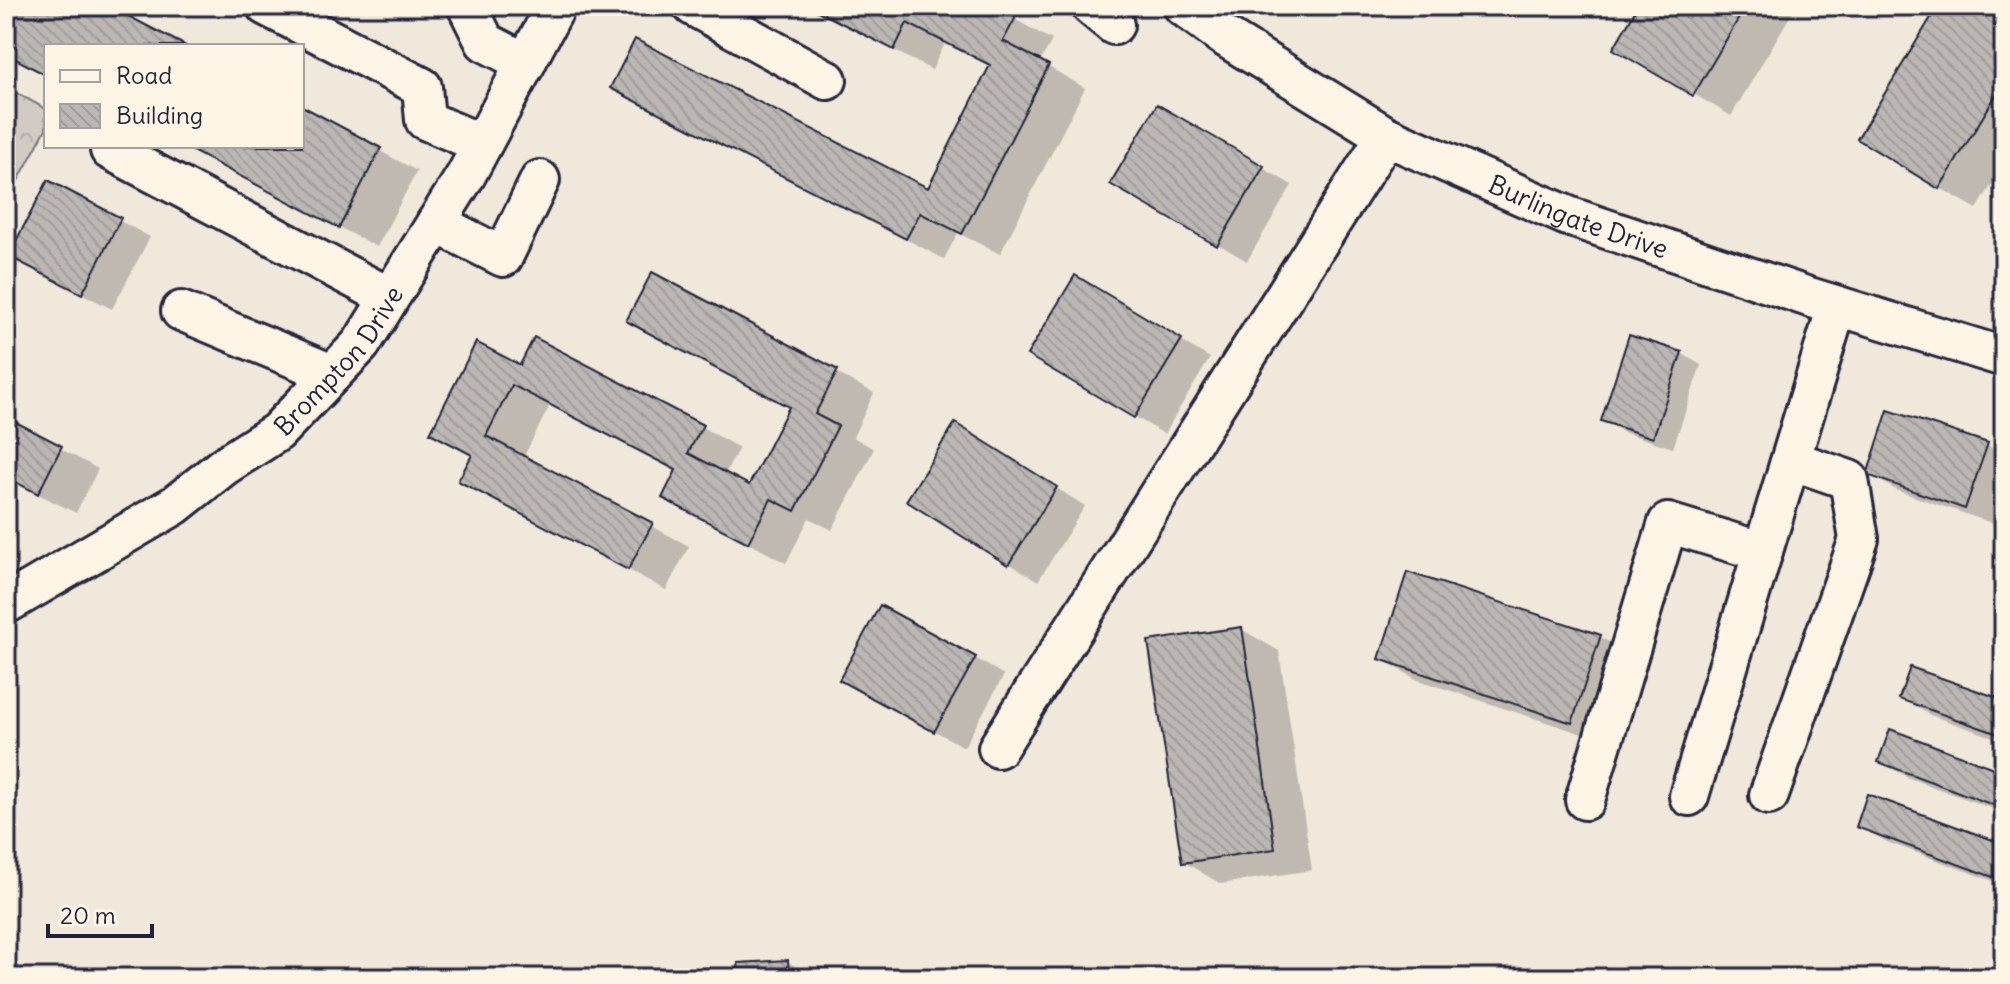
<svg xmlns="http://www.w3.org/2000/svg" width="2010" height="984" font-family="Delius,sans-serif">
<defs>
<pattern id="forest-crowns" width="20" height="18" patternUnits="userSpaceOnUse" patternTransform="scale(2)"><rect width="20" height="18" fill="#d1cbc3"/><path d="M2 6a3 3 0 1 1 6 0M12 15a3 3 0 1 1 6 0" fill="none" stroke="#b3aea8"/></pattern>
<pattern id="building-back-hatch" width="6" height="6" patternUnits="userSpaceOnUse" patternTransform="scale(2)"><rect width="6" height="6" fill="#bcb7b3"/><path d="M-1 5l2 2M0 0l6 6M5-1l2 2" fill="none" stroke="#a19d9b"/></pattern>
</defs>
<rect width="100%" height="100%" fill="#efe8db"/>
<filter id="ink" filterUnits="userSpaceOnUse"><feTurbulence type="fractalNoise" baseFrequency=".0125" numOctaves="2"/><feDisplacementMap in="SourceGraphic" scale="16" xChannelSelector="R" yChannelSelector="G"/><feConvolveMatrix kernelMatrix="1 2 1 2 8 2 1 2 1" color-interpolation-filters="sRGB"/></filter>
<g filter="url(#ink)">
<path fill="url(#forest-crowns)" stroke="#7a767f" stroke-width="2" d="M6 87 46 109V129L6 203Z"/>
<path fill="#0003" d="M807 6H991L1052 40 1040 62 1085 88 1000 254 958 233 944 259 613 87 928 191 992 67 945 43 932 70Z
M1441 6H1464L1458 16Z
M1640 6H1796L1731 116 1616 48Z
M1941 6H2004V165L1977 209 1940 188Z
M1158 107 1292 185 1247 261 1113 183Z
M302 109 417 171 377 247 183 146H302Z
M49 183 150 237 112 309 40 272Z
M652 275 874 393 853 437 874 449 832 530 809 518 786 563 664 498 678 471 550 405 523 458 689 546 666 590 461 480 520 368 702 427 739 448 725 474 750 487 791 407Z
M1075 278 1210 358 1164 434 1030 354Z
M1681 353 1701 365 1673 448 1623 432 1603 420Z
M6 419 98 469 76 513 6 478Z
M985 443 1085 506 1038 581 909 501Z
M1987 445 2004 455V498L1995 524 1898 491 1869 474Z
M1408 574 1600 637 1638 658 1610 743 1418 680 1381 659Z
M1241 629 1279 651 1312 870 1221 884 1184 862Z
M975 658 1004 675 964 747 871 696Z
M1901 698 2004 702V741L1930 715Z
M1880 761 2004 774V813L1909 778Z
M1858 826 2004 846V885L1887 842Z
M788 962 808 974V978H741Z
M708 970 722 978H661Z"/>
<path fill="url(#building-back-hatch)" stroke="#22223b" stroke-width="2" d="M19 6H109L186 46H46V75L6 54V31Z
M808 6H995L1016 17 1003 41 1049 65 962 234 920 213 906 239 610 88 635 39 928 188 990 65 907 23 894 50Z
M1638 6H1746L1693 96 1613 49Z
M1938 6H2004V82L1939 189 1857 139Z
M1157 104 1264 166 1217 246 1110 184Z
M302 106 381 148 339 228 183 146H302Z
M48 180 121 218 82 294 8 256Z
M652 272 838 370 815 414 838 426 795 511 771 499 748 543 662 498 676 470 512 385 486 436 653 523 628 570 458 481 472 455 430 433 476 342 520 365 534 337 703 425 688 453 749 485 789 407 626 321Z
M1075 275 1182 339 1134 418 1027 355Z
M1629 335 1682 352 1653 438 1601 421Z
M1888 410 1988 443 1965 509 1867 475Z
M6 417 62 446 38 494 6 477Z
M955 423 1057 487 1008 565 906 501Z
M1407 572 1601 635 1572 723 1379 659Z
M880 605 976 657 934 732 839 680Z
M1242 627 1275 849 1182 863 1148 641Z
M1910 667 2004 700V736L1899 699Z
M1890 729 2004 772V809L1878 762Z
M1867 794 2004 844V881L1856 827Z
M788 960 789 978H739L738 963Z
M709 968V978H659V971Z"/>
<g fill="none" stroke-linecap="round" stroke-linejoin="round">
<g stroke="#22223b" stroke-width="44">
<g id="minor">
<path d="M266 6 422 87 425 120 482 144"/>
<path d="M467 6 485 42 526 63"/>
<path d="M693 6 827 80"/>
<path d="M1091 6 1114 25"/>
<path id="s1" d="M1183 6 1222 35 1386 136 1568 216 1809 297 2004 357"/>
<path d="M110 150 389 297"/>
<path d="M436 223 503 257 540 180"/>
<path d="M181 311 332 374"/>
<path id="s2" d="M6 604 175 505 224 466 277 432 361 344 466 175 556 6"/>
<path d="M998 748 1386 136"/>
<path d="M1769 795 1859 539 1849 480 1791 460"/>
<path d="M1689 796 1837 306"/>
<path d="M1585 800 1668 523 1763 552"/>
</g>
</g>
<use href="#minor" stroke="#fcf5e5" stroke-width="38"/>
</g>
</g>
<g text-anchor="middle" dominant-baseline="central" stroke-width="6" stroke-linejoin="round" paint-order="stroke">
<g font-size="26" fill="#22223b" stroke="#fcf5e5">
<text stroke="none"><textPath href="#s1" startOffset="450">Burlingate Drive</textPath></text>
<text stroke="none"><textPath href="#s2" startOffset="416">Brompton Drive</textPath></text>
</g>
</g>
<rect width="2010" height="984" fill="none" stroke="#fcf5e5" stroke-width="32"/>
<rect x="16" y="16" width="1978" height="952" fill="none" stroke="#22223b" stroke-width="3" filter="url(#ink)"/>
<rect x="44" y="44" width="260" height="104" fill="#fcf5e5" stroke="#a5a1a1" stroke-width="2"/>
<rect x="60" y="70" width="40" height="12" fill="#fcf5e5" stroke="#a5a1a1" stroke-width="2"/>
<text x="116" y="84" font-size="24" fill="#22223b">Road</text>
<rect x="60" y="104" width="40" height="24" fill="url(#building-back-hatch)" stroke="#a5a1a1" stroke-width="2"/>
<text x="116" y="124" font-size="24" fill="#22223b">Building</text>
<path d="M48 924v12h104v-12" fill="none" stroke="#22223b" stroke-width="4"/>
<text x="60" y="924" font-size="24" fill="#22223b" stroke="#fcf5e5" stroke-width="6" paint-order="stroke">20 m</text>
</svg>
